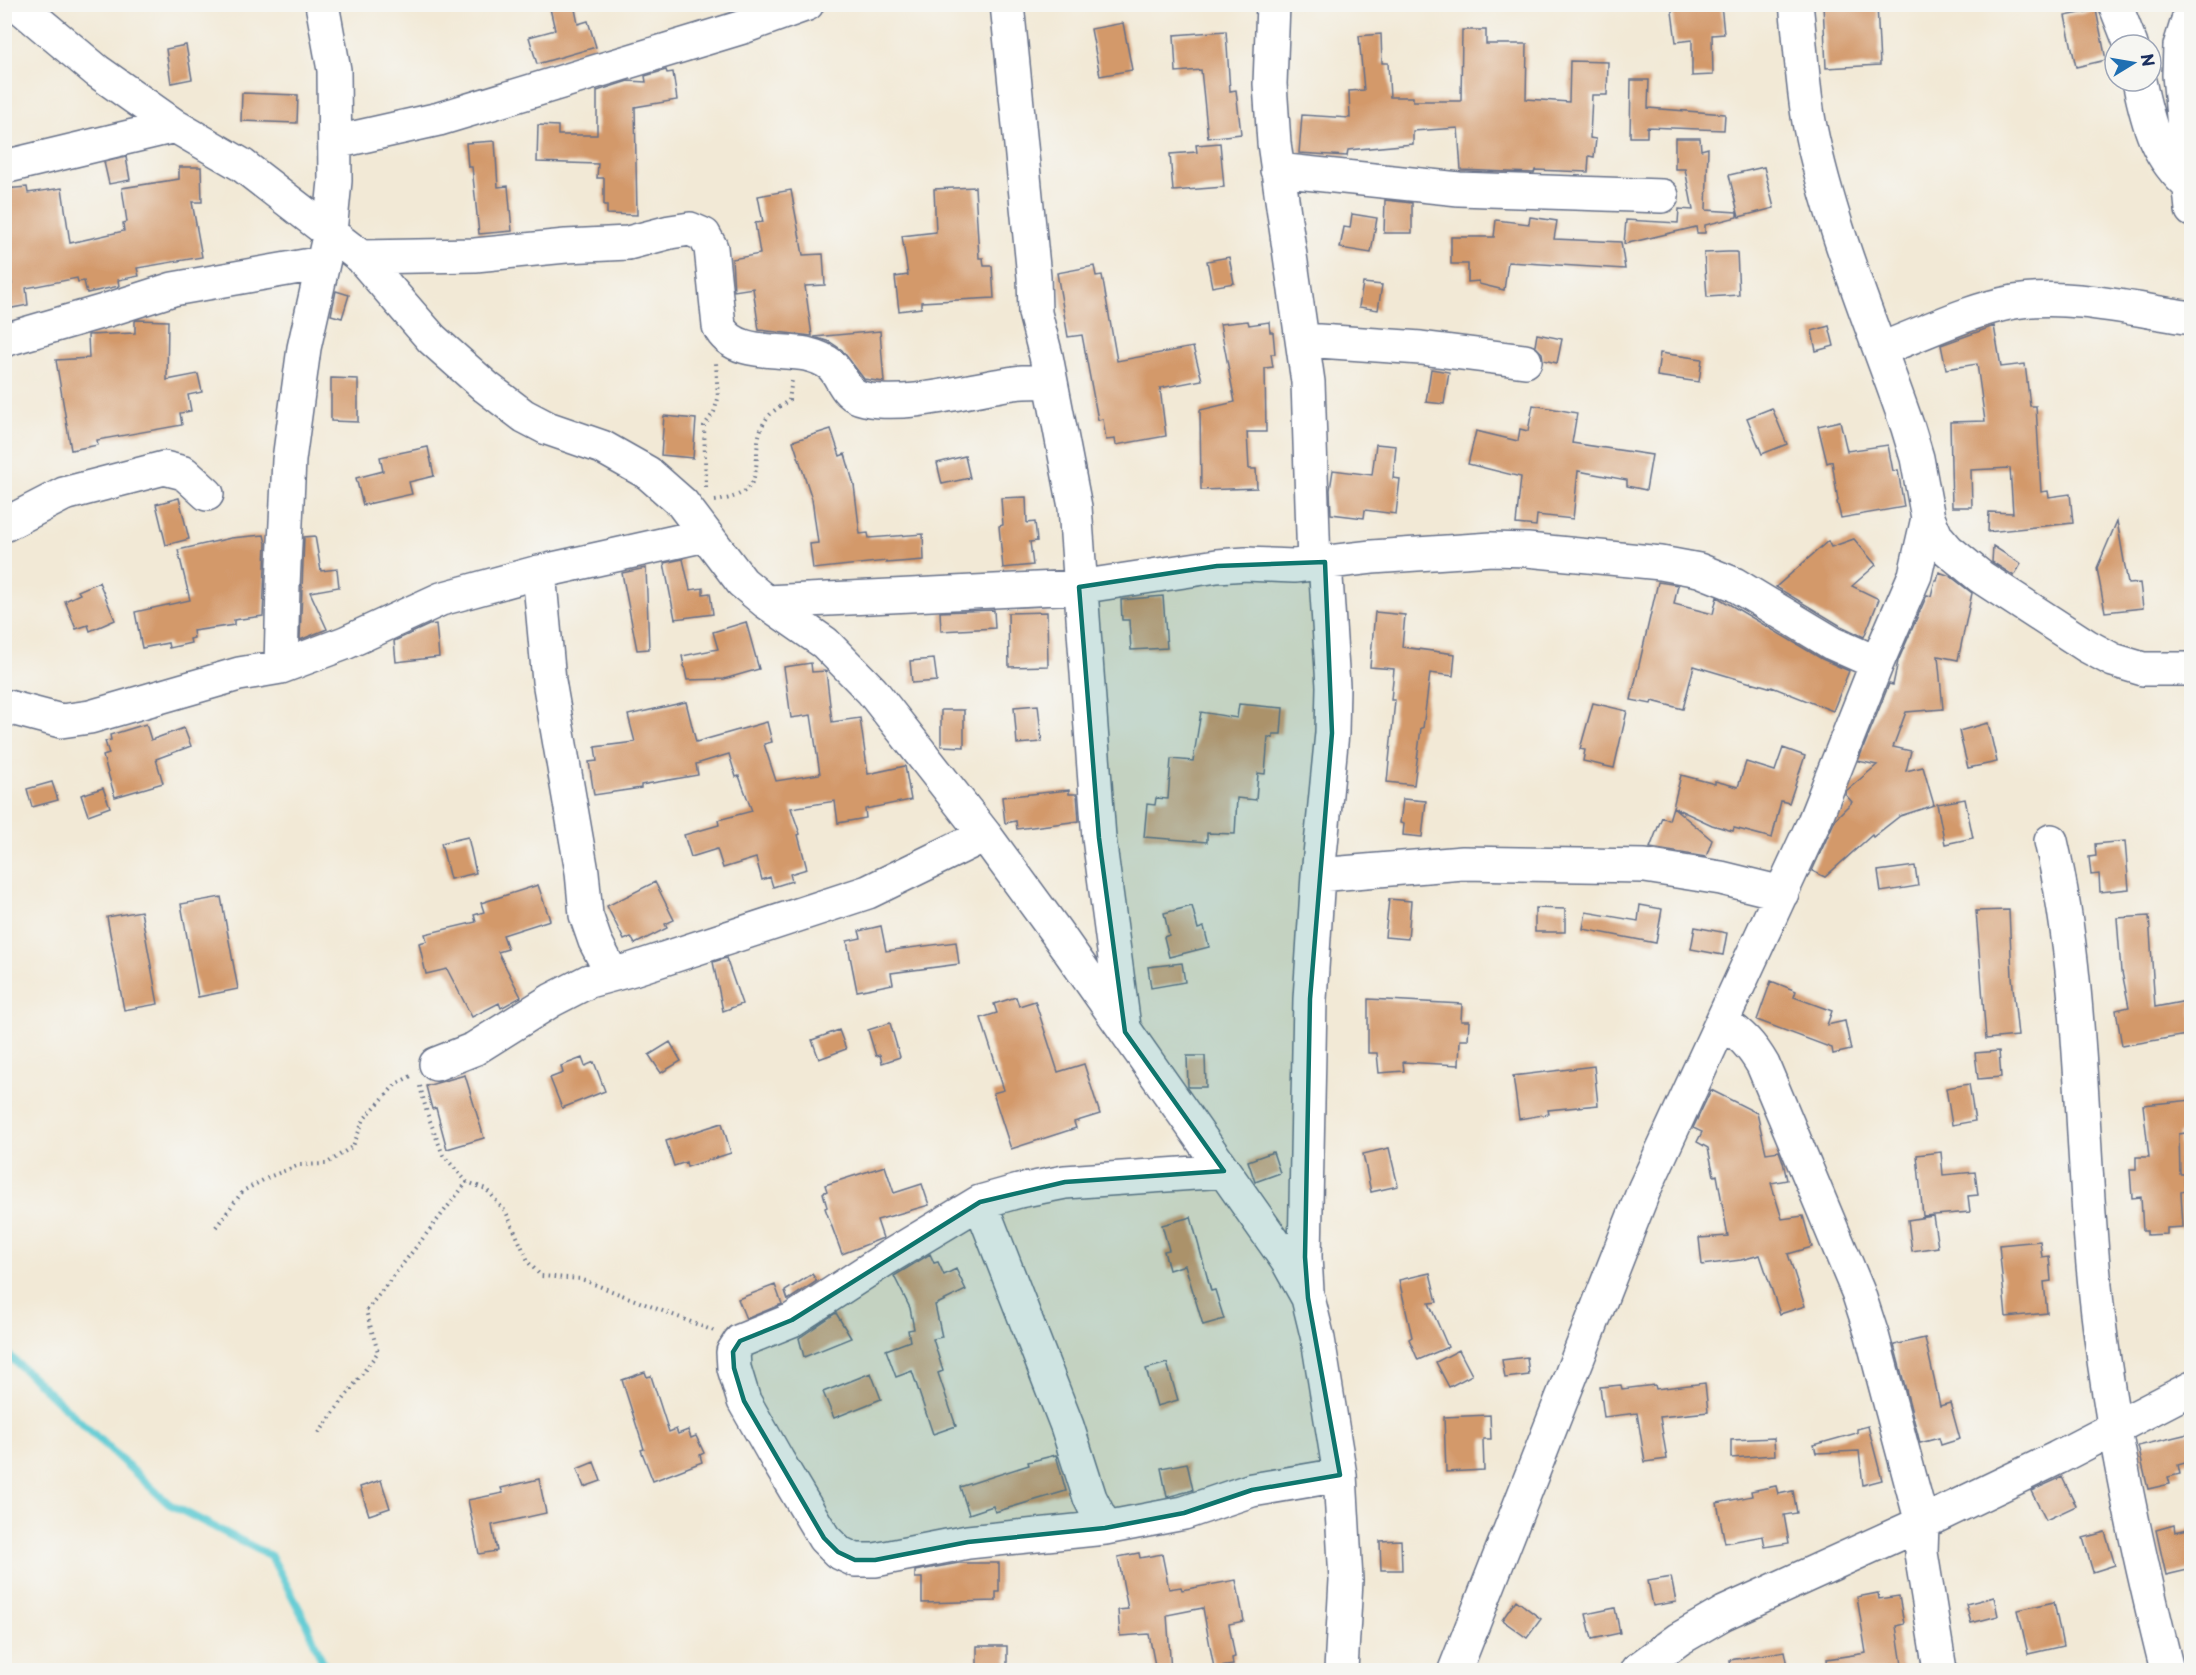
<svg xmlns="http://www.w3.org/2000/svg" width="2196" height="1675" font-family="'Playpen Sans',sans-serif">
<rect width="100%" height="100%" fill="#f6f6f2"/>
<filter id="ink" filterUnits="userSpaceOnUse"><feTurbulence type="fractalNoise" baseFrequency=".0167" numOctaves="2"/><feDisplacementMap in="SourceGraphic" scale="12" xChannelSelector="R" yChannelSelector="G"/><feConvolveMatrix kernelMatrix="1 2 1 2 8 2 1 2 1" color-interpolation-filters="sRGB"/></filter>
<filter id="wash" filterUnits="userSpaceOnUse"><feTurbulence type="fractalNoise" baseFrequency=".008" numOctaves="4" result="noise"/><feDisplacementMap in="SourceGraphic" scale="24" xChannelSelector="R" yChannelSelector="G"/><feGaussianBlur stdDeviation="1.35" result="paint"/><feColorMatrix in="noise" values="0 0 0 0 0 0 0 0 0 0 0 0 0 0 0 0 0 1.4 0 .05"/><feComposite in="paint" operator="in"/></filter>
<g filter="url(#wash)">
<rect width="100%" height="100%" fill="#f2e9d6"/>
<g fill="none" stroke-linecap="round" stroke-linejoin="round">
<path stroke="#5dcad3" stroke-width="8" d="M4 1351 169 1504 271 1556 305 1620 326 1670"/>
</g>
<g id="blocks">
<path fill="#d3996b" d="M549 4H574L578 24 588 21 596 47 537 64 529 37 555 30Z
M1671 4H1721L1724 34 1712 35 1713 75 1692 76V40L1676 42Z
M1823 4H1877L1880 65 1826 68Z
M2096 10 2106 60 2076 67 2065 16Z
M1123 23 1132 70 1100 76 1091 29Z
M1462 30H1486V44H1527L1526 99 1569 102 1570 61 1608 62 1607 95H1592L1590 138 1596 139 1594 157 1589 156 1588 172 1535 170 1534 173 1461 170 1458 128 1413 131V144L1348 150 1347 156 1299 153 1302 115 1350 118 1349 91 1364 90 1359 36 1381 34 1382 63H1388L1390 97H1413V101H1461Z
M1226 31 1230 91 1236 90 1241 134 1208 138 1201 70 1176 72 1174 35Z
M186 45 192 79 171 83 166 49Z
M666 70 667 73 673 72 677 100 635 107 637 215 607 214V205H604V178H597L598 164 537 162 538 125 558 126V135H597V91L628 81 646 82 645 76Z
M1631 80H1649L1648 108 1725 114 1724 130 1647 127V137H1630Z
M242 93 298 95 297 123 241 121Z
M1675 138H1700L1701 150 1708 148 1706 210 1737 212V217L1705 225V233H1697L1696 227 1624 244 1626 220 1678 223 1679 209 1693 210 1685 169H1675Z
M495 141 498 187 508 186 512 231 479 234 472 167H468L466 143Z
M1220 143 1224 187 1173 191 1170 154 1197 152 1196 145Z
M126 157 130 180 109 184 104 162Z
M179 167H201L202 202H192L202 257 137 268 139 276 118 280 119 286 87 293 84 281 78 282 77 278 26 288 28 305 7 309 4 285 12 284 4 250V189L27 187 28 193 62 188 70 243 124 231 123 223 127 222 122 188 179 179Z
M1764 167 1774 208 1739 217 1729 175Z
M975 187 979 258H983L984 266H992L994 298 921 302V308L899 311 895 277 908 275 902 236 936 232 934 189Z
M791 190 803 255 823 254 825 285 805 286 812 336 759 330 753 288 734 291 732 259 760 254 755 223 763 222 758 196Z
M1385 200 1412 203V233H1384Z
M1352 214 1377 218 1371 253 1340 248 1344 227 1350 228Z
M1530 217 1557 221 1554 239 1621 242 1625 269 1508 262 1504 290 1479 284V281L1468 282V264H1451V237H1494L1496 220 1529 224Z
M1728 252H1737L1739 295 1707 297 1704 253Z
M1229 257 1234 283 1212 287 1207 261Z
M1094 266 1096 276 1102 275 1117 361 1193 347 1202 380 1160 388 1166 436 1116 445 1115 439 1106 440 1103 419 1098 420 1082 335 1068 337 1057 273Z
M1363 283 1382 285 1378 310 1359 307Z
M336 291 349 295 342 318 331 315Z
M137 320 168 321 167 380 198 374 202 392 188 395 191 411 180 413 182 425 97 440 98 445 71 450 56 360 89 358 88 335 135 333V321Z
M1248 321 1249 325 1269 322 1270 332H1273L1275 354H1271L1273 367 1265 368 1266 432H1247L1249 469H1256L1257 488 1201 490 1200 410 1235 402 1220 324Z
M1829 326 1834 346 1816 351 1812 331Z
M1994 326 2001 367 2025 364 2030 406H2036L2041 492 2048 491 2049 497 2070 494 2073 523 1988 532 1989 512 2013 513 2010 468 1971 470 1972 507H1952L1950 422 1985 421 1977 364 1946 369 1941 345Z
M880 331 884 382 864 379 842 350 830 342 814 337Z
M1537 334 1562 339 1557 363 1543 360 1542 353 1535 346Z
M1660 353 1702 359 1699 382 1657 376Z
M1431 369 1449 372 1444 404 1426 402Z
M331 378 358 379V422L331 421Z
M1533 405 1577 413 1572 443 1652 455 1646 490 1627 486V480L1578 471 1573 519 1537 515 1536 526 1516 524 1521 477 1468 464 1476 431 1518 441 1520 429 1528 431Z
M1772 408 1787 444 1762 454 1747 418Z
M664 416 696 419 693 458 661 455Z
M1840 421 1847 451 1888 445 1893 471 1898 470 1904 507 1841 518 1837 502 1838 501 1832 461 1827 463 1818 426Z
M831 429 840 456 845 454 854 485 860 534 868 533 869 538 923 534 924 560 886 563V561L813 569 810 544 818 543 812 499 793 441Z
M1376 444 1396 446 1393 478 1400 479 1396 514 1365 510 1364 518 1331 514 1330 490 1333 470 1372 475Z
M428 447 434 476 409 482 412 494 363 505 356 478 383 471 380 457Z
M965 456 970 478 942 484 937 463Z
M1026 497 1027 523 1035 522 1037 541 1030 542 1033 565 1003 568 999 526 1003 525 1001 498Z
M179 498 189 539 166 545 156 504Z
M2117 521 2128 584 2140 583 2143 608 2105 612 2097 568Z
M264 535 266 543 263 616 234 620V625L193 631 194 638 190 639 191 643 169 648 168 643 142 648 135 612 190 600 178 550 231 538Z
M315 536 321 571 337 569 339 587 310 592 327 629 300 640 304 537Z
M1854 539 1876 565 1852 586 1879 599 1864 637 1841 626 1776 587 1828 541 1831 547Z
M1993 546 2021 564 2014 576 1992 562Z
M683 559 690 590 703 588V594L710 593 713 614 675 619 664 563Z
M646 568 649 649 637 650 622 573Z
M1939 572 1950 576 1972 593 1958 660 1938 656 1943 709 1906 712 1893 747 1911 751 1906 771 1923 767 1934 805 1900 816 1873 837 1872 835 1825 877 1812 871 1836 818 1852 802 1845 794 1846 791 1877 765 1858 761 1889 684 1893 685 1898 661 1927 595 1931 596 1935 580H1937Z
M99 582 115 620 90 631 88 625 76 629 65 601 80 594 78 591Z
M1658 582 1678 585 1674 604 1713 614 1717 597 1822 659 1849 671 1833 711 1772 687V688L1751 682V683L1694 666 1683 709 1652 701 1651 704 1631 700Z
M1163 596 1167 648 1131 650 1129 620H1122L1121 600Z
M994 610 995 628 941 631 940 612Z
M1047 612 1048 666 1009 667 1008 613Z
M1375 612 1405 615 1402 647 1455 654 1453 676 1430 673 1423 728H1421L1414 785 1387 782 1395 700H1391L1394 669 1370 667Z
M746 622 759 669 724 679 687 680 682 656 718 649 713 632Z
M436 624 439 657 396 662 394 641 429 625Z
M934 659 937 681 912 683 910 661Z
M811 663 812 672 826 671 832 722 860 718 868 774 905 766 911 800 865 809 866 818 838 823 835 801 791 808 800 834 798 835 807 869 790 874 792 881 773 887 770 877 762 880 756 858 723 868 717 849 691 857 684 835 719 825 718 820 752 811 739 776 736 777 729 754 696 764 698 775 641 785V788L594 795 589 762 597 761 595 747 635 742 628 715 686 702 696 742 767 722 772 742 764 744 776 781 820 774 811 715 791 718 784 667Z
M1593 703 1627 711 1614 768 1583 761 1585 750 1580 749Z
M1239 704 1283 708 1281 734H1273V738L1268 737 1265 774 1258 773 1256 800 1237 798 1235 834 1207 833V842L1144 837 1147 804 1155 805 1156 798 1168 799 1171 759 1193 761 1201 712 1237 718Z
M1038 705 1042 742 1017 744 1014 707Z
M941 710H964V747L941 746Z
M1988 723 1997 762 1968 768 1959 731Z
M146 724 151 740 184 728 191 746 156 759 163 783 115 797 103 756 109 754 105 741 111 740 110 735Z
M1783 748 1805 756 1789 803 1781 801 1772 838 1734 828 1733 831 1712 825 1673 807 1681 775 1715 784V781L1738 787 1746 762 1775 771Z
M52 782 58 800 32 807 27 789Z
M103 788 110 807 88 815 81 795Z
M1069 790V794H1077L1079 821 1017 829 1016 821 1005 823 1002 797Z
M1403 799 1426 801 1422 837 1403 835 1404 824 1400 823Z
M1965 799 1973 838 1945 844 1937 804Z
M1673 807 1712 840 1706 857 1650 848 1662 817 1669 820Z
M468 837 476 873 450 879 441 843Z
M2125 841 2129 889 2100 892 2099 874 2091 875 2089 857 2096 856 2095 844Z
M1915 866 1918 886 1881 892 1878 871Z
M655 882 674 920 665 924 667 928 635 944 631 937 624 940 607 906Z
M538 885 550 920 503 935 508 949 498 952 521 997 501 1008 499 1003 472 1017 447 969 426 974 419 943 427 941 425 934 476 922 474 915 484 912 481 903Z
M221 897 238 989 198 997 181 904Z
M1389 899 1411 901 1408 939 1385 937Z
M1640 905 1662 909 1656 943 1583 929 1586 912 1638 921Z
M1192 906 1198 929 1204 927 1209 947 1169 957 1164 937 1169 935 1164 913Z
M1535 908 1565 909V932H1535Z
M2009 910 2012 977 2018 1036 1986 1039 1976 911Z
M141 911 158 1004 124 1010 107 917Z
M2149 916 2155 1007 2192 1000V1034L2122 1046 2116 1010 2129 1007 2122 972H2121L2117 918Z
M881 926 886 951 956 942 959 964 891 973 893 984 857 991 847 941 861 938 859 931Z
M1695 927 1727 933 1723 955 1691 949Z
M726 958 742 1004 723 1011 713 962Z
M1182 963 1185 982 1151 988 1148 967Z
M1771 981 1796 991 1794 997 1832 1011 1827 1025 1845 1021 1851 1050 1833 1054 1832 1048 1757 1020Z
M1016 997 1019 1006 1035 1001 1058 1072 1084 1064 1100 1114 1074 1122 1076 1128 1011 1149 993 1093 1004 1090 981 1018 997 1013 994 1004Z
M1368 999 1462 1004 1461 1021H1469L1468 1040H1460L1459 1065 1403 1062 1404 1071 1379 1073 1377 1053H1368Z
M890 1023 900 1057 882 1063 880 1055 876 1056 868 1030Z
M839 1030 846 1049 819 1059 812 1040Z
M670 1042 681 1061 661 1073 649 1055Z
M1999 1051 2001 1077 1978 1079 1975 1053Z
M1187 1056H1205L1206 1087H1188Z
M582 1058 585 1066 594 1062 605 1091 562 1108 550 1078 563 1073 561 1066Z
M1594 1066 1598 1105 1548 1110 1549 1114 1519 1119 1513 1076Z
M465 1075 484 1138 447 1149 436 1108 432 1109 426 1086Z
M1969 1084 1975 1121 1952 1125 1946 1088Z
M1711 1090 1757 1113 1766 1153 1779 1151 1783 1162 1787 1180 1771 1183 1782 1219 1803 1216 1812 1247 1788 1254 1805 1306 1780 1314 1760 1255 1741 1260 1702 1265 1699 1238 1728 1236 1717 1175 1714 1176 1708 1148 1697 1142 1702 1132 1693 1128Z
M2192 1100V1132L2179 1134 2180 1174H2184L2185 1191 2181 1192 2183 1227 2167 1228V1234L2147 1235V1231H2143L2141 1197 2132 1198 2130 1169H2136V1157H2149L2143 1105Z
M722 1123 731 1153 687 1167 686 1162 674 1166 666 1141Z
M1389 1148 1398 1186 1371 1192 1363 1154Z
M1273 1152 1280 1173 1255 1182 1248 1161Z
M1941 1152 1943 1175 1975 1172 1978 1195 1968 1196 1970 1212 1923 1216 1917 1155Z
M885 1166 894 1193 922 1184 929 1205 877 1220 883 1238 842 1254 825 1208 827 1207 823 1193 827 1191 825 1185Z
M1933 1216 1938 1247 1912 1251 1908 1220Z
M1191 1217 1211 1291 1215 1290 1224 1319 1203 1325 1185 1265 1169 1270 1164 1251 1169 1250 1162 1225Z
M2040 1241 2042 1257 2049 1256 2051 1281 2044 1282 2047 1313 2006 1317 1999 1245Z
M930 1254 934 1263 938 1262 944 1275 956 1269 966 1290 935 1305 942 1337 933 1339 943 1371 938 1373 956 1426 933 1434 912 1371 896 1377 886 1350 910 1341 908 1330 914 1329 910 1308 894 1276Z
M1430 1273 1437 1302 1429 1303 1448 1347 1418 1360 1409 1339 1412 1337 1399 1280Z
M812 1274 817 1281 788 1300 785 1291Z
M775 1285 782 1304 746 1319 738 1299Z
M836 1313 851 1338 804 1357 799 1338Z
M1925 1338 1940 1406 1950 1403 1960 1439 1941 1445 1939 1438 1920 1443 1894 1345Z
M1459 1350 1472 1375 1449 1387 1436 1362Z
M1527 1357 1529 1375 1505 1378 1502 1360Z
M1167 1363 1178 1400 1157 1406 1146 1369Z
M645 1372 647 1377 651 1376 669 1432 676 1429 678 1434 688 1430 691 1438 696 1436 704 1453 700 1455 702 1462 653 1481 641 1450 644 1449 622 1380Z
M871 1373 881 1399 834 1418 823 1392Z
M1705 1383 1708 1412 1660 1417 1667 1459 1645 1462 1637 1413 1604 1417 1600 1387 1621 1385 1622 1389 1655 1385 1656 1389Z
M1490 1415 1491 1439H1483L1484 1470 1446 1472 1444 1417Z
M1868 1426 1882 1480 1863 1485 1859 1451 1816 1453 1814 1445 1857 1433V1429Z
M2192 1433V1461L2178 1465 2180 1474 2168 1477 2170 1484 2148 1489 2138 1446Z
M1774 1438 1775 1455 1731 1458V1440Z
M1056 1455 1066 1491 995 1512 993 1506 969 1514 960 1487 1029 1465 1028 1462Z
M594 1462 601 1481 584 1487 577 1469Z
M1187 1463 1193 1490 1167 1497 1161 1468Z
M2062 1477 2076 1506 2046 1520 2031 1491Z
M539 1479 546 1513 492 1525 497 1551 479 1554 468 1500 503 1493 501 1488Z
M381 1480 390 1508 369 1515 360 1487Z
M1776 1486 1778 1494 1793 1491 1797 1513 1784 1515 1789 1543 1765 1547 1763 1536 1725 1543 1717 1503 1752 1496 1751 1491Z
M2174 1525 2175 1532 2192 1528V1569L2166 1575 2156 1530Z
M2105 1532 2115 1565 2093 1572 2083 1538Z
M1401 1540 1402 1570H1381L1380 1541Z
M1139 1553 1140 1558 1162 1554 1169 1589 1181 1587 1182 1590 1236 1580 1244 1621 1229 1624 1235 1657 1232 1658 1233 1665 1214 1668 1203 1608 1167 1615 1171 1671H1156L1149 1634 1120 1636 1118 1610 1128 1609 1118 1557Z
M959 1563H999V1592H996V1601L922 1603V1578H915V1571Z
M1671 1577 1676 1602 1653 1606 1648 1581Z
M1878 1593 1879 1599 1899 1596 1904 1624 1896 1626 1903 1671H1828L1827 1659 1866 1653 1857 1597Z
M1994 1597 1998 1616 1971 1623 1966 1604Z
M1516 1600 1541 1619 1527 1638 1502 1620Z
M2054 1602 2063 1646 2028 1654 2018 1610Z
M1615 1608 1620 1633 1592 1639 1586 1614Z
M977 1646H1007V1671H983V1668H977Z
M1785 1651 1789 1671H1731L1730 1660Z"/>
</g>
</g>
<g filter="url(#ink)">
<use href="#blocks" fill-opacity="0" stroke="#667088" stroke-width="1.5"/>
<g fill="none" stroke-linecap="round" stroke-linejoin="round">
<g stroke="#667088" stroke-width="36">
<path id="minor" d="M17 4 97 71 175 126 242 165 361 257 432 339 486 387 524 416 547 428 602 447 648 473 682 503 742 582 766 602 825 643 872 691 985 835 1056 932 1288 1262 1308 1298 1318 1339 1340 1475 1346 1580 1341 1670
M1007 4 1034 277 1035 313 1046 356 1075 507 1099 838 1124 1027
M1273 4 1270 84 1274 143 1308 382 1314 564
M1796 4C1801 45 1802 87 1810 127 1831 230 1874 329 1908 428L1917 458 1928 518 1936 536 1948 550 1981 577 2087 646 2113 660 2143 669H2192
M2115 4 2131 45
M2192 7 2180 46 2179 75 2192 210
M2139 81C2148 124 2156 157 2191 187
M336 142 439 119 743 27 807 4
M4 167 175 126
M1277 170 1459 189 1662 196
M361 257 475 255 566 246 628 243 670 232 690 229 704 235 711 248 719 326C732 356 779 349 806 354 814 356 824 359 831 365 844 377 843 395 865 399 909 408 969 389 1014 383 1026 381 1039 382 1051 382
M4 340 104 311 173 289 322 263
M1304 340 1421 348 1525 361
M1881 349C1924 333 1969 310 2014 302 2071 293 2135 310 2192 318
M4 525 64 494 164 468 184 473 207 494
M539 572 549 681 582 872 586 915 595 941 612 974
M766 602 1079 587 1217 566 1246 564 1294 566 1372 557 1492 549 1527 550 1661 563 1699 570 1734 584 1832 643 1877 663
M281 667 283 585 289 460 304 348 330 232 335 181 334 70 322 4
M4 706 61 721 90 717 239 674 281 667 345 643 441 599 539 572 706 535
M2051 841C2083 981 2080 1123 2093 1265 2105 1402 2134 1537 2167 1670
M1318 875 1463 863 1645 866 1721 878 1782 893
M1722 1022C1741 1034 1752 1046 1763 1065L1858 1292 1872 1335 1922 1523 1921 1553 1940 1670
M436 1064 474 1049 552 1000 589 981 633 969 868 892 985 835
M1224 1171 1065 1182 1019 1191 980 1202 887 1258 792 1320 740 1341 733 1352 734 1368 744 1401 778 1461 824 1538 838 1552 855 1560H875L968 1542 1105 1528 1184 1513 1252 1490 1340 1475
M980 1202 1067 1426 1090 1498 1105 1528
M1307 1291 1305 1257 1310 999 1318 875 1332 733 1333 686 1325 562
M1455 1670 1644 1190 1814 822 1877 663 1915 575 1928 518
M1637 1670 1679 1639 1724 1613 1922 1523 2057 1458 2192 1388"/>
</g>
<path stroke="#667088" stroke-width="4" stroke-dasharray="1.5 4.5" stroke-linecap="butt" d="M706 487 704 426 714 412 718 399 716 363
M715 501C777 493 745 453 765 421 770 412 781 406 789 400L792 380
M420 1086 427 1113 443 1155 467 1182 486 1189 506 1212 529 1263 541 1276 581 1279 714 1331
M216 1227 243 1191 269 1177 299 1165 326 1164 353 1146 364 1119 396 1084 411 1076
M319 1433 378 1352 366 1311 467 1182"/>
<use href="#minor" stroke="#fff" stroke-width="33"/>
</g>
</g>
<path fill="#0f766e" fill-opacity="0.2" stroke="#0f766e" stroke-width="4.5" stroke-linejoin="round" d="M1325 562 1332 733 1310 999 1305 1257 1308 1298 1340 1475 1252 1490 1184 1513 1105 1528 968 1542 875 1560H855L838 1552 824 1538 744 1401 734 1368 733 1352 740 1341 792 1320 980 1202 1065 1182 1224 1171 1125 1032 1099 838 1079 587 1217 566Z"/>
<rect width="2196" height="1675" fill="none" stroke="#f6f6f2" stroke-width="24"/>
<g transform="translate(2133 63) rotate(79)"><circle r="28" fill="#f6f6f2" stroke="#9ea6b7" stroke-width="1.5"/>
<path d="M0-4.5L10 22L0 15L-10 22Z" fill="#1f6fb2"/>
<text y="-9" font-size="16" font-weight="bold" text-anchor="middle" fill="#1b2f5e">N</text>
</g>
</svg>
